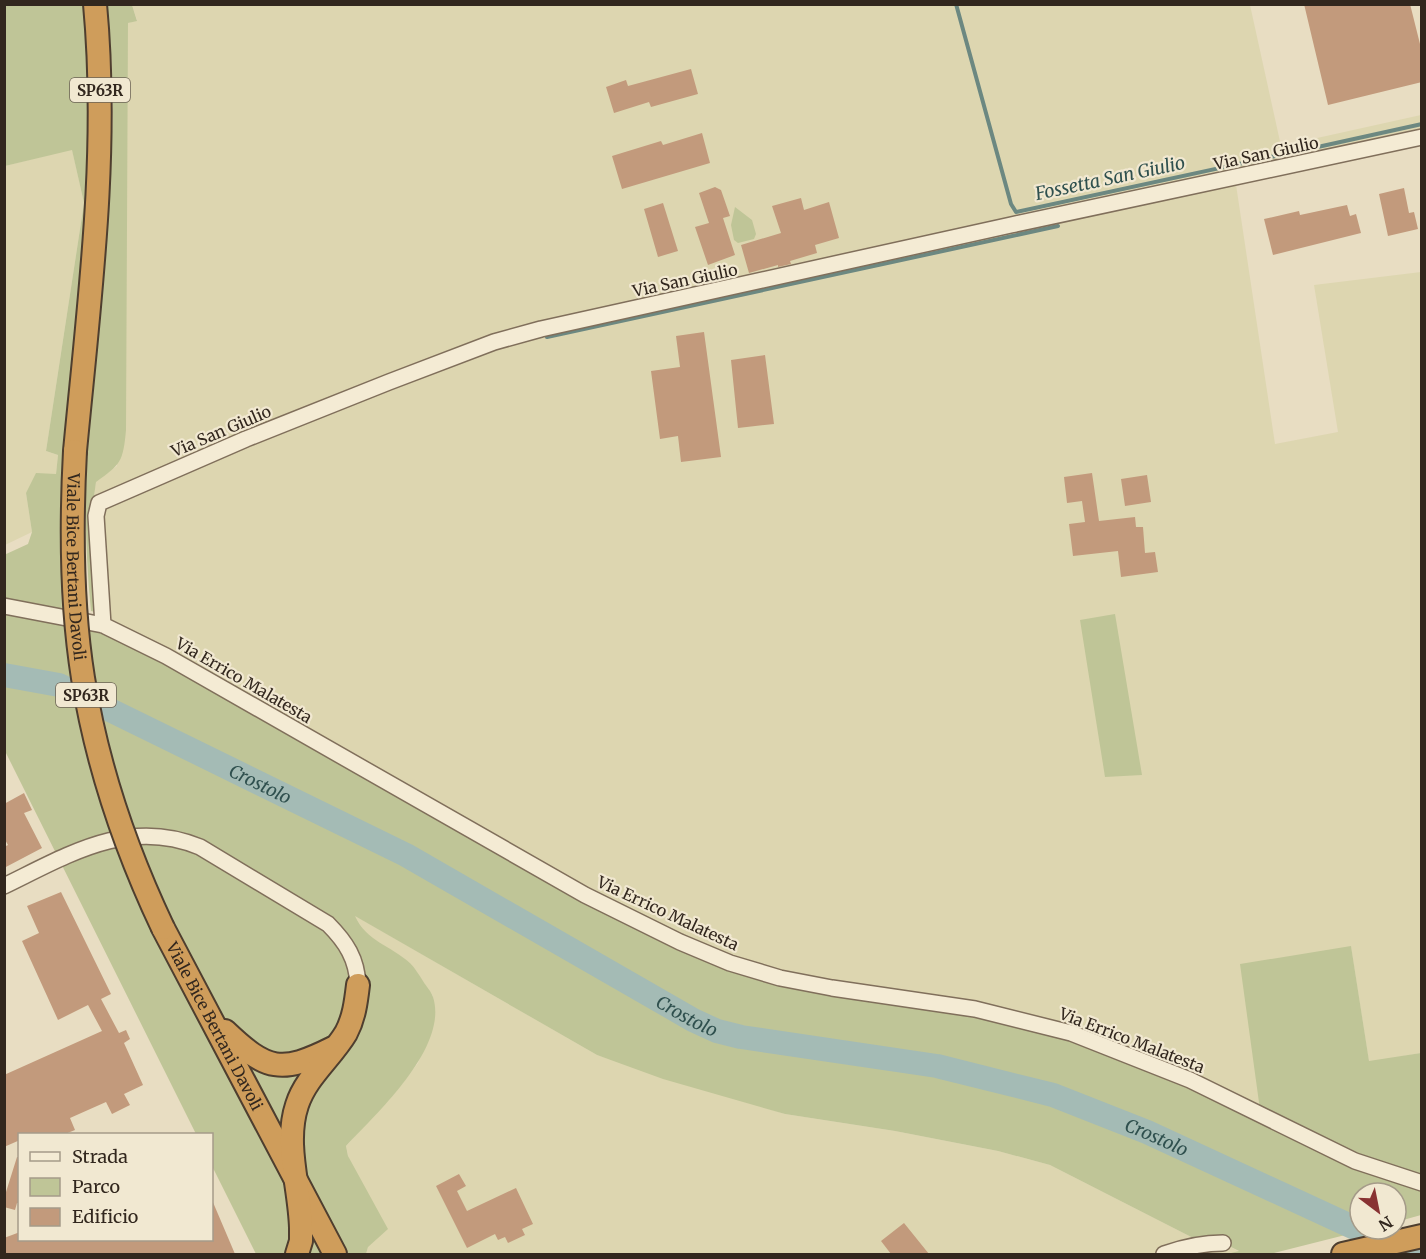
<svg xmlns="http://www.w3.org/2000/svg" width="1426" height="1259" font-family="Merriweather,serif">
<rect width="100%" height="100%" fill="#e8ddc2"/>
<path fill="#ddd6b0" d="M132 5H1250L1281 146 1421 115V137L1235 178 1275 444 1338 432 1314 285 1421 272V1053L1369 1062 1351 947 1261 1118 734 968 98 625 92 511 96 481 117 466 128 23 137 20Z
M72 149 84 203 46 451 58 455 56 474 26 493 32 532 5 545V166Z
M354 915 597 1055 785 1114 895 1131 998 1151 1050 1165 1203 1243H1223L1240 1252 1227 1254H366L368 1247 346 1146 394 1094 418 1063 434 1023 433 996 410 963 366 934Z"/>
<path fill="#bfc597" d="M5 5H83L88 67 89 180 64 445 60 519 62 612 5 602 4 555 28 544 32 532 26 493 36 473 56 474 58 455 46 451 84 203 72 150 5 166Z
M106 5H132L137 21 128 23 126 430C123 462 121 464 96 482L92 511 95 612 91 611C83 534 85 453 91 375 101 250 124 131 106 5Z
M735 207 752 220 756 234 754 239 738 243 734 240 731 225Z
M5 611 98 625 732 967 1038 1026 1261 1117 1240 964 1351 946 1369 1061 1421 1053V1215L1396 1222V1193H1360V1229H1369L1270 1254H1227L1239 1251 1223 1243H1203L1050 1165 998 1151 895 1131 785 1114 663 1079 597 1055 355 916C367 942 390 945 410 963 415 968 419 975 423 981 426 986 431 991 433 997 449 1047 377 1113 346 1146L348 1156 388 1229 368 1247 366 1254H256L212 1166V1134H196L5 751Z
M1115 614 1142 775 1105 777 1080 620Z"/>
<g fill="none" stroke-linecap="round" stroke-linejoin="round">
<path stroke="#6c8881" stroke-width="4" d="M956 4 1011 204 1016 212 1280 155
M1295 152 1422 124
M547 337 1058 226"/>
<path stroke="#a4bbb5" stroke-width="24" id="s1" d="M4 675 59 685 406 855 693 1020 717 1031 741 1037 937 1066 1053 1095 1147 1132 1411 1254"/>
</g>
<path fill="#c29a7c" d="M1304 4H1410L1422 52V82L1328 105Z
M691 69 698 94 651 107 649 102 614 113 606 87 626 80 628 86Z
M702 133 710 163 622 189 612 156 661 141 663 145Z
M715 187 721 190 730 216 723 218 735 255 708 265 695 227 709 223 699 193Z
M1404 188 1409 213 1414 212 1418 229 1388 236 1379 194Z
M801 198 804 210 829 202 839 238 815 245 817 253 790 261 791 264 778 267V265L749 273 741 245 781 233 772 206Z
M663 203 678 251 658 257 644 209Z
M1347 205 1350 216 1356 214 1361 233 1273 255 1264 219 1299 211 1300 215Z
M704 332 721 457 681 462 678 436 660 439 651 371 680 367 676 336Z
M765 355 774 424 738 428 731 360Z
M1092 473 1099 521 1135 517 1136 527H1143L1145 553 1155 552 1158 572 1121 577 1118 551 1073 556 1069 524 1085 522 1082 501 1067 503 1064 477Z
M1147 475 1151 502 1125 506 1121 479Z
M24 793 32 810 24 813 42 848 4 868V847L8 845 4 838V804Z
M61 892 111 994 101 999 119 1033 126 1030 130 1039 124 1043 143 1085 124 1094 130 1105 112 1114 106 1102 70 1118 75 1130 65 1134H20V1140L4 1147V1075L102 1031 88 1005 58 1020 22 941 39 933 27 906Z
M17 1157H20V1203H17L15 1210 4 1207V1191L6 1192Z
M459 1174 466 1186 457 1191 467 1211 516 1188 533 1224 522 1229 525 1235 508 1243 505 1237 498 1240 495 1234 467 1248 436 1186Z
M212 1200 235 1254H4V1238L20 1232V1239H212Z
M904 1223 929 1254H891L881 1241Z"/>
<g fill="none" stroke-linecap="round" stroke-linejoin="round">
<g stroke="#806f5b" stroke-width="18">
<path id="minor" d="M4 606 103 625 166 656 585 895 680 942 730 963 780 978 832 988 975 1009 1071 1033 1190 1080 1355 1161 1422 1183
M103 625 96 516 99 503 246 439 389 382 494 342 541 329 1011 225 1422 137
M4 886C68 855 128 817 200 847L328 924C346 942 357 959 358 985
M1164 1254C1184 1247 1202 1243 1223 1243"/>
</g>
<g stroke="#4e3e2f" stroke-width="26">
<g id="highway">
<path d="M75 451C89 303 109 153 95 4"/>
<path id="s2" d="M163 928 335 1254"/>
<path d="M225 1031C267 1071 281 1074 333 1048"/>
<path d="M297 1254 301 1241V1228C300 1187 284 1144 297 1105 306 1077 331 1058 346 1033 354 1018 356 1002 358 985"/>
<path d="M1343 1254 1422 1236"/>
</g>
</g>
<use href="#minor" stroke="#f4ebd4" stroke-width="15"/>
<use href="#highway" stroke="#cf9d5b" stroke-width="22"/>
<g stroke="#4e3e2f" stroke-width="26" stroke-linecap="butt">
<g id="highway-bridge">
<path id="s3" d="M75 451C71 526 71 603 83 678 97 765 125 848 163 928"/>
</g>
</g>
<use href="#highway-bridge" stroke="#cf9d5b" stroke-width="22"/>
</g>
<g text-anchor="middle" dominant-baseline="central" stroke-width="4.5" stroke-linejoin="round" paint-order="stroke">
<g fill="#f1e8d1" stroke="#6b6154" stroke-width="1.5">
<rect x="70" y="78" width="60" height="24" rx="4.5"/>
<rect x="56" y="683" width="60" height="24" rx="4.5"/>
</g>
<g font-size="15" font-weight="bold" fill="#32271e">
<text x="100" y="90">SP63R</text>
<text x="86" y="695">SP63R</text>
</g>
<g font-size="16" fill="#32271e" stroke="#f1e8d1">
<text transform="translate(1266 153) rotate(-12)">Via San Giulio</text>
<text transform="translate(685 280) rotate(-12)">Via San Giulio</text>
<text transform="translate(221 431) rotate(-23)">Via San Giulio</text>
<text stroke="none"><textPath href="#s3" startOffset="116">Viale Bice Bertani Davoli</textPath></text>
<text transform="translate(244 680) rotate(30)">Via Errico Malatesta</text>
<text transform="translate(668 913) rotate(25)">Via Errico Malatesta</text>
<text stroke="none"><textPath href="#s2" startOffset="111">Viale Bice Bertani Davoli</textPath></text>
<text transform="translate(1132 1040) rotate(21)">Via Errico Malatesta</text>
</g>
<g font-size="18" font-style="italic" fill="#2f504e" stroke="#f1e8d1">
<text transform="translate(1110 178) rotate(-12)">Fossetta San Giulio</text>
<text stroke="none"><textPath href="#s1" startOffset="280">Crostolo</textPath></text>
<text stroke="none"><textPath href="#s1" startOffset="766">Crostolo</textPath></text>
<text stroke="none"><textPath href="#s1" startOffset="1254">Crostolo</textPath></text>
</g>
</g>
<rect width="1426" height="1259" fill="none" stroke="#32271e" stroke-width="12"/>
<rect x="18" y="1133" width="195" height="108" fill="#f1e8d1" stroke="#a59b89" stroke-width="1.5"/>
<rect x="30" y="1152" width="30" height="9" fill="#f4ebd4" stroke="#a59b89" stroke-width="1.5"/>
<text x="72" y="1163" font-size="18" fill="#32271e">Strada</text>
<rect x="30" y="1178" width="30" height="18" fill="#bfc597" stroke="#a59b89" stroke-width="1.5"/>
<text x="72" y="1193" font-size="18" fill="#32271e">Parco</text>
<rect x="30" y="1208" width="30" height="18" fill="#c29a7c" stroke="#a59b89" stroke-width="1.5"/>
<text x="72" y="1223" font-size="18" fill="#32271e">Edificio</text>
<g transform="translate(1378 1211) rotate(148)"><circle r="28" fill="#f1e8d1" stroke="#a59b89" stroke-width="1.5"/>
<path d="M0-4.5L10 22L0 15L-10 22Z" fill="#883232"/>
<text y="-9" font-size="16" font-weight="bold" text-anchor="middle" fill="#32271e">N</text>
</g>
</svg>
